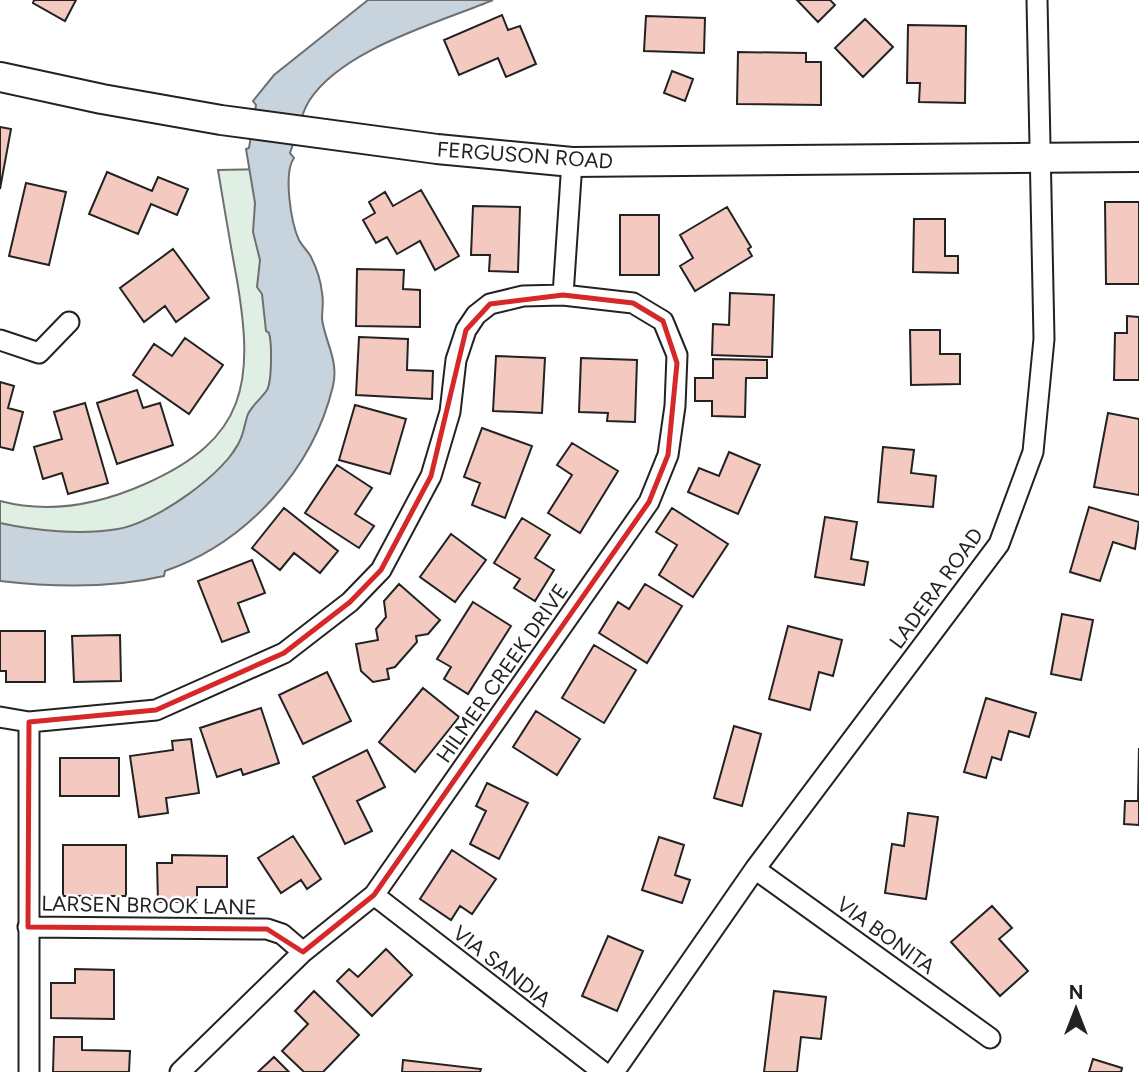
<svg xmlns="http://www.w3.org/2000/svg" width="1139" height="1072" font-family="Figtree,sans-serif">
<rect width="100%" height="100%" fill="#fff"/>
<path fill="#e0efe3" stroke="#6f6f6f" stroke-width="2" d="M268 169 296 354 191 518 0 553V501C49 514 100 504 145 484 248 439 254 381 237 280 230 243 224 206 218 170Z"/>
<path fill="#c7d3dd" stroke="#6f6f6f" stroke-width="2" d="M368 0H493C438 23 342 49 309 101 300 116 296 136 290 153L294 158C283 173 291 223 299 240 302 246 308 251 311 257 316 267 321 282 322 293 324 301 322 310 322 319 325 342 339 360 333 386 313 470 246 543 165 571L164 576C113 588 52 587 0 581V523C36 531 81 535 118 529 153 524 229 472 241 438 244 431 245 422 248 414 253 404 261 399 267 390 272 381 272 343 269 333L266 331 262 294 257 287 260 260 253 232 255 203 246 149 249 148 256 105 253 101 274 75Z"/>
<path fill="#f3c9c0" stroke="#222" stroke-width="2" d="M34 0H76L65 21 33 3Z
M797 0H830L835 5 818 22Z
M502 15 508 30 520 26 536 64 506 77 498 58 459 75 444 40Z
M646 16 705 18 704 53 644 51Z
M865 19 893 47 863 77 835 48Z
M908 25 966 26 965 103 919 102 920 83H907Z
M738 52 806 53V62H821V105L737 104Z
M672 71 693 79 685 101 664 93Z
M0 127 11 129 0 189Z
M107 172 152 191 158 177 188 189 177 215 151 204 138 234 89 214Z
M26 183 66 192 49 265 9 256Z
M421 190 459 256 435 270 420 241 397 254 387 237 376 243 363 220 375 213 369 202 385 192 393 206Z
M1105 202H1139V284H1106Z
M473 206 520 207 518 272 489 271 490 255H471Z
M727 207 751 247 748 249 752 256 695 291 680 266 693 258 680 235Z
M620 215H659V275H620Z
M914 219H945V256H958V273L913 272Z
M173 249 209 298 176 322 165 306 144 322 120 288Z
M357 269 404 270 403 289 420 290V327L356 326Z
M730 293 774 295 772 357 712 355 713 324 729 325Z
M1127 316 1139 317V380H1114L1115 333H1127Z
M910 330H940V354H960V384L911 385Z
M359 337 408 339 407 370 433 371 432 399 356 395Z
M185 338 223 365 189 414 133 375 154 344 172 356Z
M496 356 545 358 542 413 493 411Z
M581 358 637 360 635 422 607 421 608 413 579 412Z
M713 359 767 360V378H746L745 417 712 416V401H695V378H713Z
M0 382 14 386 8 408 23 412 13 450 0 447Z
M137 390 143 408 160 403 173 445 117 464 97 403Z
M85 403 108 483 68 494 62 473 43 479 34 447 62 439 54 412Z
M355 405 406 419 390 474 339 460Z
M1108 413 1139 419V495L1094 487Z
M482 428 532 446 505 518 472 505 480 483 464 477Z
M572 443 618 471 580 533 548 513 572 475 557 465Z
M883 447 914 450 911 473 936 476 933 507 878 502Z
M729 452 760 465 738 514 688 492 699 468 719 476Z
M337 465 372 488 355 514 374 526 359 548 305 513Z
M1089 507 1139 522 1135 549 1113 542 1100 581 1070 572Z
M284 508 338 551 320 573 294 553 280 570 252 548Z
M672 508 728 544 693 597 659 575 677 545 656 532Z
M825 517 857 522 851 559 868 562 864 585 815 577Z
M522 518 550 535 535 558 554 570 535 601 514 588 520 579 494 563Z
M451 534 486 560 455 602 420 577Z
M252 560 265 593 238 603 249 632 222 642 198 581Z
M399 584 440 620 428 634 416 636 417 642 395 667 387 669 389 679 373 682 361 671 356 644 378 640 376 629 386 617 384 601Z
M645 584 682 606 647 663 599 633 618 602 629 609Z
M473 602 511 626 468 694 444 679 451 667 437 659Z
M1062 614 1093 620 1081 680 1051 674Z
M788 626 842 640 833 676 819 672 810 710 769 699Z
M0 631H45V682H6V671H0Z
M120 635 121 681 74 682 72 636Z
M594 645 636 670 604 723 562 698Z
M327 672 351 721 303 744 279 695Z
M423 688 459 717 415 772 379 742Z
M986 698 1036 713 1029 737 1009 731 1001 760 992 757 986 778 964 772Z
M261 708 279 763 243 775 241 769 217 777 200 728Z
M536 711 580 739 557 775 513 747Z
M734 726 761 734 742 806 714 798Z
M191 739 199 793 166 798 168 813 139 817 130 756 173 750 172 741Z
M1139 748V825L1124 824 1125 801H1138Z
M367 750 385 787 357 801 372 831 345 844 313 777Z
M60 758H119V796H60Z
M487 783 528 803 499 859 470 844 486 811 476 806Z
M908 813 938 817 926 899 885 893 892 844 904 846Z
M293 836 321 879 307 889 301 880 281 893 258 858Z
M659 837 684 845 675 875 690 880 682 903 642 890Z
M63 845H126V896H63Z
M452 850 496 879 472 914 460 906 451 920 420 899Z
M172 855 227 856V887H197V902H158L157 863H172Z
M992 906 1012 928 999 939 1028 971 1000 996 951 942Z
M608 936 643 951 617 1011 582 996Z
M386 949 412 975 372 1016 337 981 349 969 358 977Z
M75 969 114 970V1019L51 1018V983H75Z
M314 991 359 1035 323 1072H304L282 1051 308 1024 295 1011Z
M774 991 826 997 821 1039 801 1037 797 1072H764Z
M54 1037H82V1050L130 1051 129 1072H53Z
M274 1057 289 1072H258Z
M1093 1059 1122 1068 1121 1072H1089Z
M403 1060 481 1069 480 1072H402Z"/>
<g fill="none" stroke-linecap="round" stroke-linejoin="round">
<g stroke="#222" stroke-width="23">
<path id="street" d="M563 295 572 162
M0 340 39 353 69 322
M0 717 29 722 156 710 284 653 350 602 381 570 431 476 450 412 456 360 466 330 476 315 490 304 523 296 563 295 633 303 663 321 677 355 675 406 668 455 649 502 374 895 303 952 180 1072
M755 869 990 1038
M374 895 603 1072
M28 927 267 929 282 934 303 952
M29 1072V722
M614 1072 755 869 999 544 1033 452 1044 339 1037 0"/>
</g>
<g stroke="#222" stroke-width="32">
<path id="secondary" d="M0 77 102 99 221 120 437 149 572 162 1139 157"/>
</g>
<use href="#street" stroke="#fff" stroke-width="19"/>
<use href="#secondary" stroke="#fff" stroke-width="28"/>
</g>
<path fill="none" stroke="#d62828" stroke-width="5" stroke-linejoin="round" d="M563 295 633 303 663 321 677 363 668 455 649 502 374 895 303 952 267 929 28 927 29 722 156 710 284 653 350 602 381 570 431 476 466 330 490 304Z"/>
<g text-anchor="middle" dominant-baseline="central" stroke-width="5" stroke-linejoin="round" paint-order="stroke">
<g font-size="21" fill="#222" stroke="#fff">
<text transform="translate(525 155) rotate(4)">FERGUSON ROAD</text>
<text transform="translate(936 588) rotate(-54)">LADERA ROAD</text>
<text transform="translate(502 673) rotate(-55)">HILMER CREEK DRIVE</text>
<text transform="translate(149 905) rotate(1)">LARSEN BROOK LANE</text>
<text transform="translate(886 935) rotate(36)">VIA BONITA</text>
<text transform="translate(502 966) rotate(38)">VIA SANDIA</text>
</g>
</g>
<g transform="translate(1076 1009)" stroke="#ffffff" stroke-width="5" paint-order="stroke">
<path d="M0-5L12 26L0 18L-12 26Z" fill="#222222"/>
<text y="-10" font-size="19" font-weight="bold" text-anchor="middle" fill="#222222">N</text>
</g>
</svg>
